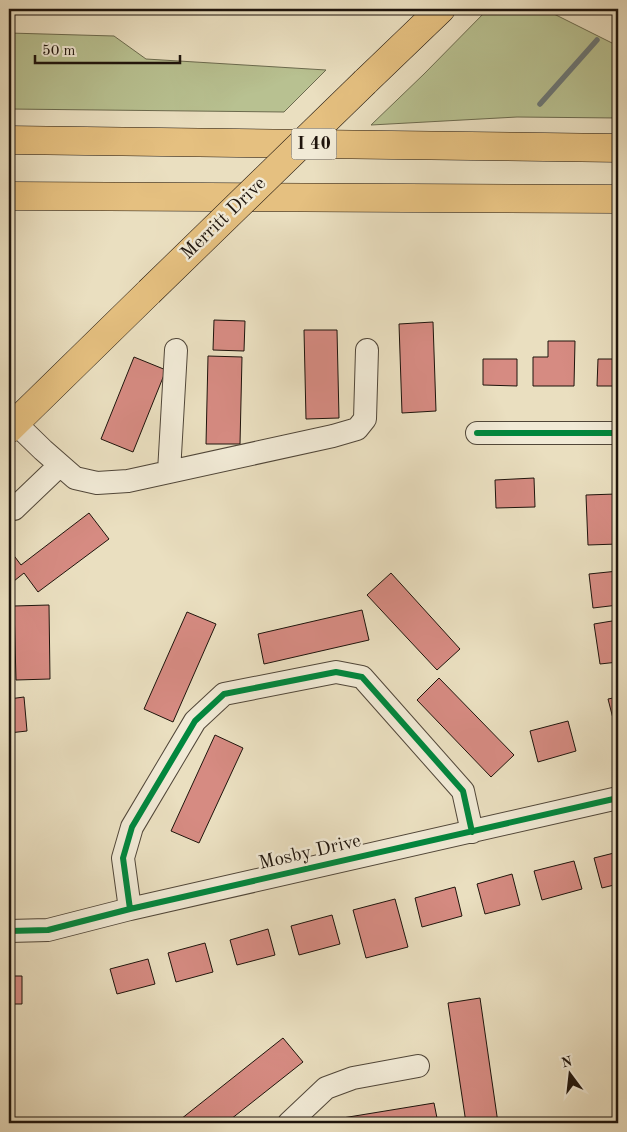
<svg xmlns="http://www.w3.org/2000/svg" width="627" height="1132" font-family="'Old Standard TT',serif">
<rect width="100%" height="100%" fill="#eadfc0"/>
<filter id="stains"><feTurbulence type="fractalNoise" baseFrequency=".004" numOctaves="4"/><feColorMatrix values="0 0 0 0 .2 0 0 0 0 .09 0 0 0 0 .02 0 0 0 .5 -.17"/></filter>
<radialGradient id="worn" r=".72"><stop offset=".6" stop-color="#630" stop-opacity="0"/><stop offset="1" stop-color="#630" stop-opacity=".3"/></radialGradient>
<path fill="#b8c191" stroke="#6b6a4e" d="M488 9H544L618 46V118L517 117 371 125 424 74Z
M9 33 114 36 146 59 326 70 284 112 9 109Z"/>
<g fill="none" stroke-linecap="round" stroke-linejoin="round">
<path stroke="#6b7777" stroke-width="5.5" d="M540 104 597 40"/>
</g>
<path fill="#d68b82" stroke="#1e140c" d="M214 320 245 321 244 351 213 350Z
M433 322 436 411 402 413 399 324Z
M304 330H337L339 418 306 419Z
M548 341H575L574 386H533V357H548Z
M208 356 242 357 240 444H206Z
M134 357 166 370 133 452 101 439Z
M483 359H517V386L483 385Z
M598 359H618V386H597Z
M534 478 535 507 496 508 495 480Z
M616 494 618 544 588 545 586 495Z
M89 513 109 539 38 592 24 573 9 585V549L21 565Z
M618 571V605L593 608 589 574Z
M391 573 460 649 437 670 367 595Z
M49 605 50 679 16 680 14 606Z
M362 610 369 640 264 664 258 634Z
M187 612 216 624 173 722 144 709Z
M618 620V662L600 664 594 624Z
M439 678 514 755 491 777 417 700Z
M24 697 27 731 9 733V699Z
M618 697V738L608 699Z
M568 721 576 751 538 762 530 731Z
M215 735 243 748 199 843 171 831Z
M618 852V884L602 888 594 858Z
M574 861 582 889 542 900 534 871Z
M512 874 520 905 485 914 477 884Z
M455 887 462 916 422 927 415 898Z
M395 899 408 947 366 958 353 910Z
M332 915 340 944 299 955 291 926Z
M268 929 275 955 237 965 230 940Z
M205 943 213 972 176 982 168 953Z
M148 959 155 984 117 994 110 969Z
M9 976H22V1004H9Z
M480 998 498 1123H466L448 1003Z
M283 1038 303 1062 226 1123H185L181 1119Z
M434 1103 438 1123H312Z"/>
<g fill="none" stroke-linecap="round" stroke-linejoin="round">
<g stroke="#514739" stroke-width="24">
<path id="minor" d="M9 417 43 450 75 478 97 483 128 481 333 436 357 429 365 419 367 350
M477 433H618
M169 472 176 350
M14 509 60 465
M130 909 123 858 132 827 195 721 224 694 336 672 362 677 463 791 472 832
M9 931 48 930 130 909 618 798
M289 1123 326 1088 353 1078 418 1066"/>
</g>
<g stroke="#1e140c" stroke-width="29">
<path id="major" d="M365 82 441 9
M9 429 149 292"/>
</g>
<g stroke="#1e140c" stroke-width="29">
<path id="highway" d="M9 140 618 148
M9 196 618 199"/>
</g>
<use href="#minor" stroke="#f1ead6" stroke-width="22"/>
<use href="#major" stroke="#e5c080" stroke-width="28"/>
<use href="#highway" stroke="#e5c080" stroke-width="28"/>
<g stroke="#1e140c" stroke-width="29" stroke-linecap="butt">
<path id="major-bridge" d="M149 292 365 82"/>
</g>
<use href="#major-bridge" stroke="#e5c080" stroke-width="28"/>
<g stroke="#f1ead6" stroke-width="9">
<path id="cycleway" d="M477 433H618
M130 909 123 858 132 827 195 721 224 694 336 672 362 677 463 791 472 832
M9 931 48 930 130 909 618 798"/>
</g>
<use href="#cycleway" stroke="#00873e" stroke-width="6"/>
</g>
<g text-anchor="middle" dominant-baseline="central" stroke-width="5" stroke-linejoin="round" paint-order="stroke">
<rect fill="#f1ead6" stroke="#5d5449" stroke-width="1" x="291.5" y="128.5" width="45" height="31" rx="4"/>
<g font-size="18" font-weight="bold" fill="#1e140c">
<text x="314" y="144">I 40</text>
</g>
<g font-size="19" fill="#1e140c" stroke="#f1ead6">
<text transform="translate(224 219) rotate(-44)">Merritt Drive</text>
<text transform="translate(310 853) rotate(-13)">Mosby Drive</text>
</g>
</g>
<rect width="627" height="1132" fill="none" stroke="#eadfc0" stroke-width="30"/>
<rect x="10" y="10" width="607" height="1112" fill="none" stroke="#1e140c" stroke-width="2.5"/>
<rect x="15" y="15" width="597" height="1102" fill="none" stroke="#1e140c"/>
<g transform="translate(570 1074) rotate(345)" stroke="#f1ead6" stroke-width="4" paint-order="stroke">
<path d="M0-4L9 19L0 12L-9 19Z" fill="#1e140c"/>
<text y="-8" font-size="14" font-weight="bold" text-anchor="middle" fill="#1e140c">N</text>
</g>
<path d="M35 55v8h145v-8" fill="none" stroke="#1e140c" stroke-width="2.5"/>
<text x="42" y="55" font-size="15" fill="#1e140c" stroke="#f1ead6" stroke-width="4" paint-order="stroke">50 m</text>
<rect width="100%" height="100%" filter="url(#stains)"/>
<rect width="100%" height="100%" fill="url(#worn)"/>
</svg>
